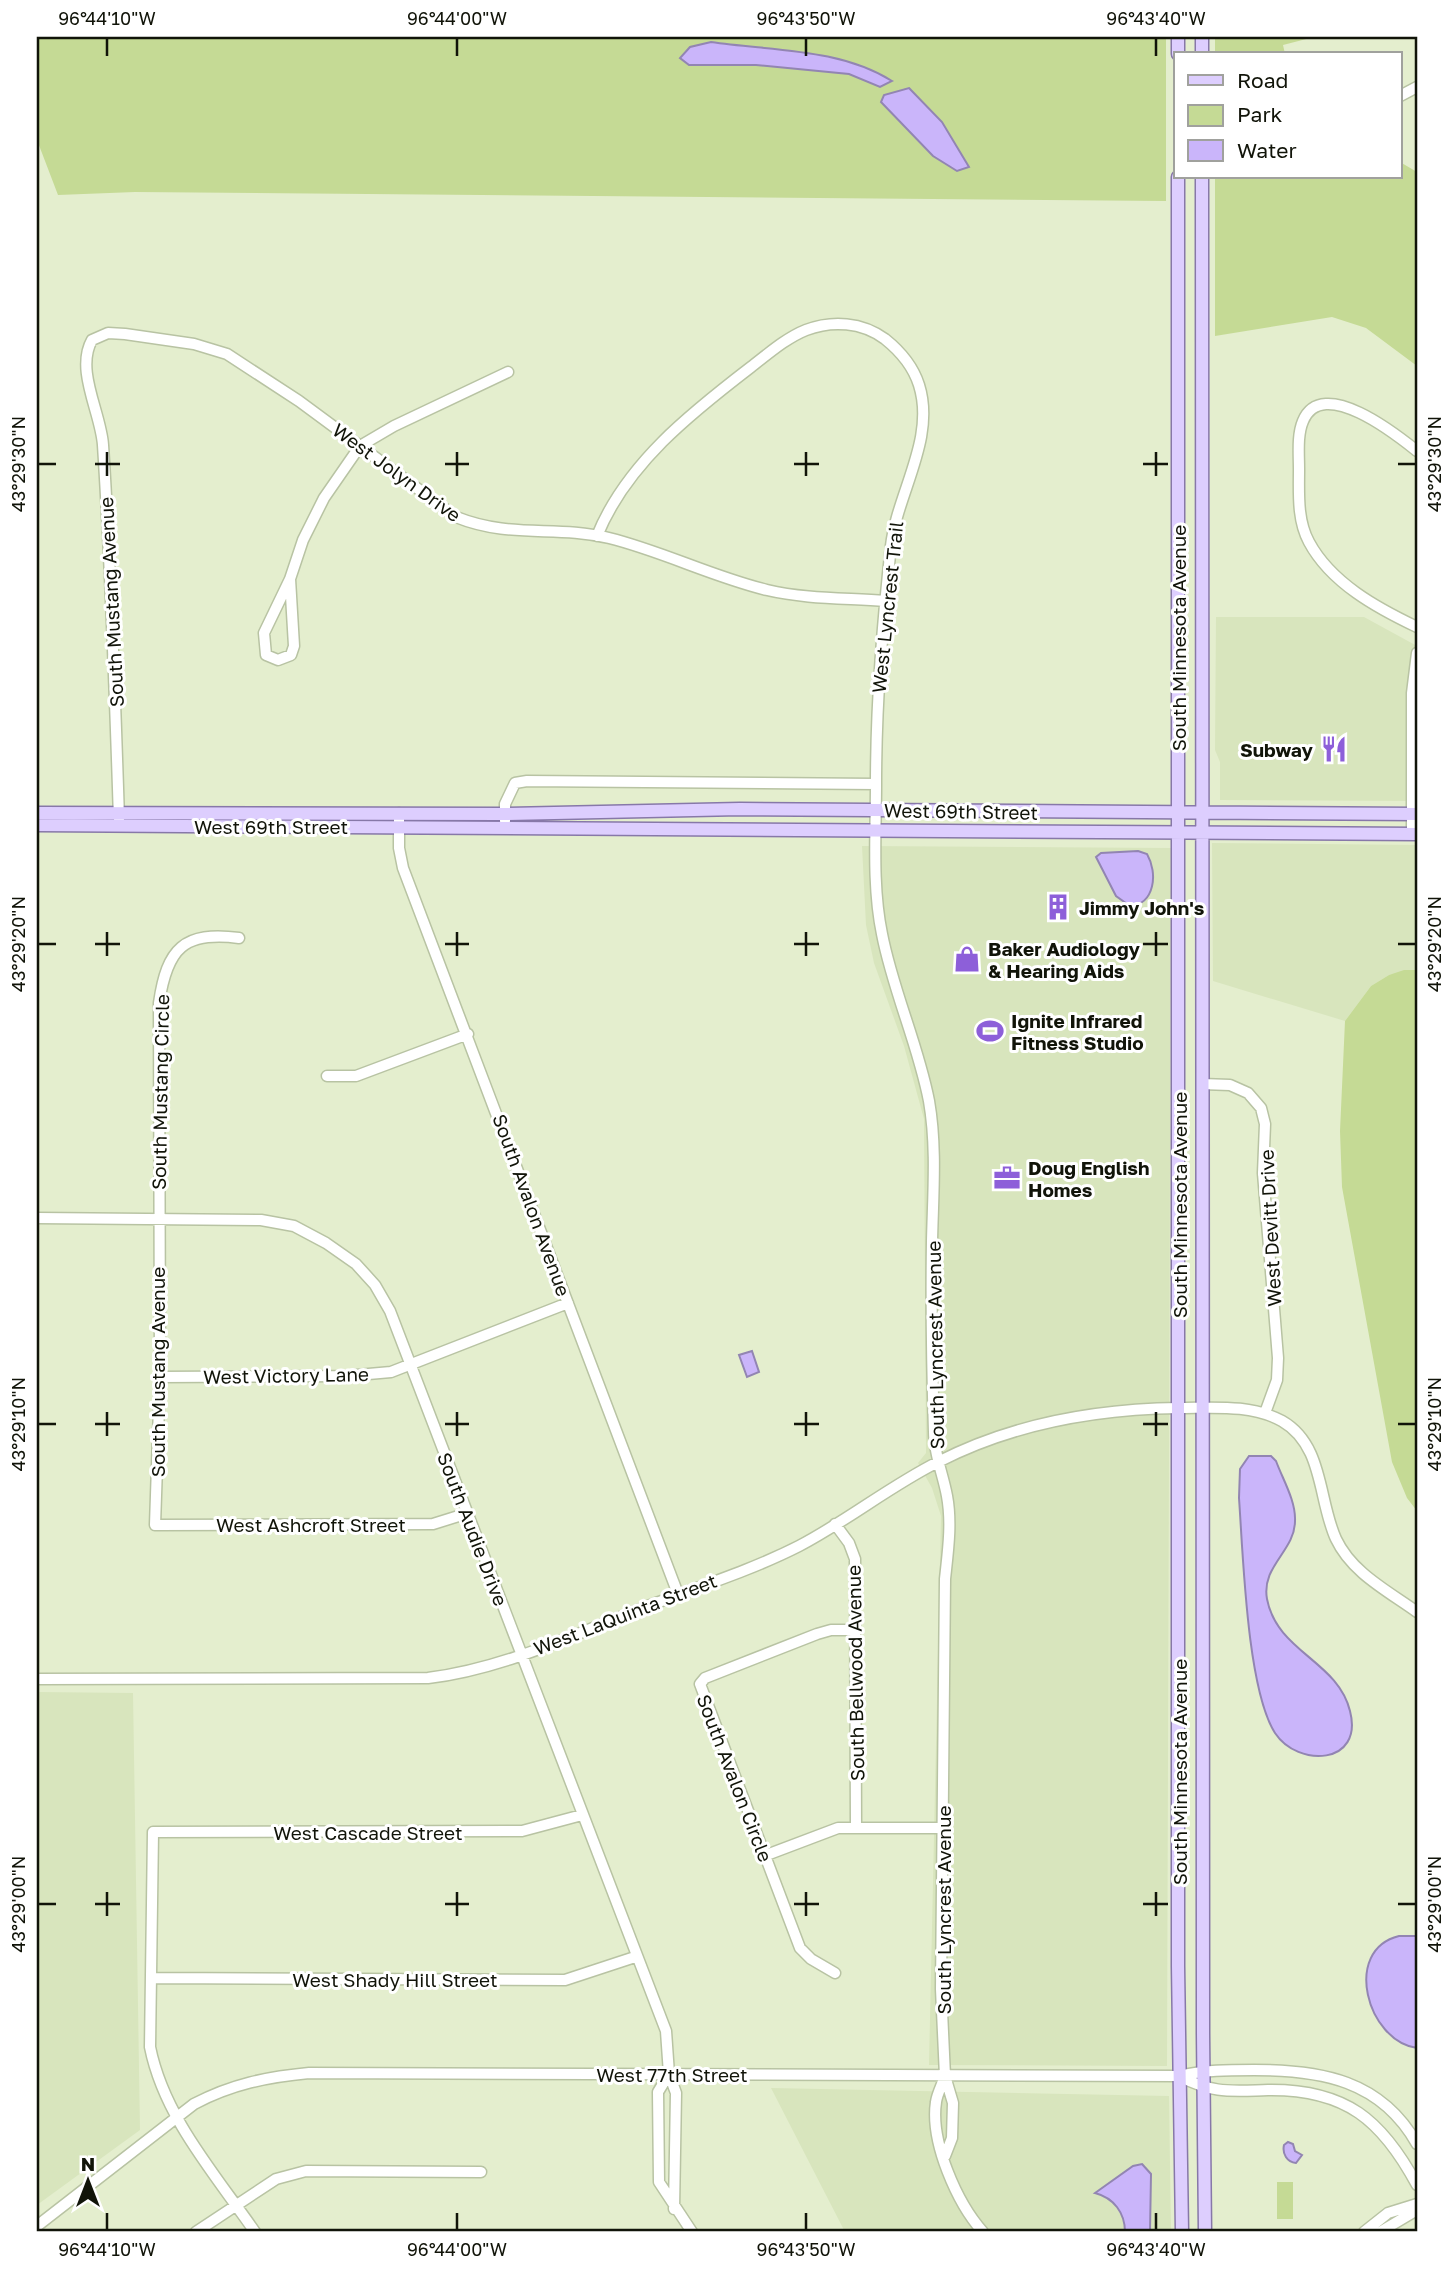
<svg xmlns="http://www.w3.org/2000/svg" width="1454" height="2269" font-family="'Golos Text',sans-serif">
<rect width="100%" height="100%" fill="#e4eece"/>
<path fill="#d8e5bd" d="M1216 617H1364L1417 646V801L1220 800V762L1215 750Z
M1212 843 1417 845V970L1389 975 1371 986 1345 1021 1213 981Z
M862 846 1171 848 1167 2066 929 2065 941 1516 932 1488 918 1463 926 1453 924 1119 904 1046 874 963 866 925Z
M37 1692 133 1693 140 2130 37 2205Z
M771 2088 1169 2096 1171 2232H845Z"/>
<path fill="#c5da95" d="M37 37H1166V201L135 192 58 195 37 140Z
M1215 37H1314L1283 45 1285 54H1215Z
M1400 162 1417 172V366L1366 328 1332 317 1215 336V177H1400Z
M1404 970H1417V1511L1407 1498 1392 1462 1342 1187 1340 1131 1345 1021 1371 986 1389 975Z
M1277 2182H1293V2219H1277Z"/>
<path fill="#cab5fa" stroke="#9285b2" stroke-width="2" d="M711 42C772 51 839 48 892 81L880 87 849 74 756 65H689L680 58 690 47Z
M909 88 942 122 969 167 957 171 933 156 881 102 884 95Z
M1138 851 1147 854C1158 873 1155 904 1130 906L1116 896 1096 857 1101 853Z
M752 1351 759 1372 747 1377 739 1355Z
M1249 1456H1271L1276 1461C1283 1480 1296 1501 1295 1521 1295 1551 1261 1566 1267 1599 1277 1652 1338 1661 1350 1711 1364 1765 1298 1768 1275 1733 1247 1689 1243 1554 1239 1498L1240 1469Z
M1399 1936H1417V2048C1367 2041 1342 1950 1399 1936Z
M1288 2142 1293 2144 1295 2151 1302 2155 1296 2163C1287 2162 1282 2154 1284 2145Z
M1142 2164 1151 2174 1150 2232H1125C1125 2213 1114 2198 1095 2193L1133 2166Z"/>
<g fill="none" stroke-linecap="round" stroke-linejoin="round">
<g stroke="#b8c3a3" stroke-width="13">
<path id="minor" d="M1400 96 1417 87
M1417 451C1397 435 1322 375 1303 421 1297 435 1299 454 1299 469 1299 493 1297 520 1309 542 1331 583 1377 608 1417 627
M597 536C626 464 691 413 751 367 768 354 786 338 806 330 832 320 862 322 885 339 900 351 913 366 919 385 936 439 897 493 891 546 882 626 876 704 876 785 876 833 872 886 882 934 893 991 918 1044 929 1101 937 1147 933 1195 932 1241 931 1305 932 1368 934 1432 934 1454 943 1474 947 1496 952 1523 948 1551 945 1579L941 1989 945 2076 953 2103 952 2138 945 2156
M290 579 303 540 324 498 360 446 394 426 508 372
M290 579 294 646 291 655 278 660 266 655 264 633Z
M399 813V848L403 868 678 1594
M119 819C115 694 111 569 103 445 101 413 75 370 92 340L108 333 125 334 194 344 227 354 299 401 456 517C511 539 555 525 609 538 662 551 713 577 767 590 805 599 846 598 885 601
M505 821V804L515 783 527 781 876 784
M1412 834V693L1417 653
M239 938C184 931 167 948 159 1003L160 1377 155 1525 433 1524 465 1514
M327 1076H356L468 1034
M1202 1084 1230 1085 1248 1093 1261 1108 1265 1124 1263 1173 1278 1358 1277 1380 1265 1413
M37 1218 261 1220 294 1226 326 1243 356 1264 375 1285 390 1311 666 2031 669 2074 676 2093 674 2209
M160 1377 346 1376 391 1372 568 1303
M835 1524 849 1543 855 1559 856 1828
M37 1679 428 1678C504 1669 577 1633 648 1606 698 1587 752 1570 799 1546 847 1521 890 1486 938 1462 1014 1423 1095 1409 1179 1408 1213 1408 1251 1404 1282 1421 1324 1445 1318 1500 1336 1539 1352 1573 1388 1591 1417 1612
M764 1856 838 1828H942
M835 1973 811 1959 800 1948 700 1684 705 1678 817 1634 831 1630H856
M151 1978 565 1980 635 1957
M669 2074 658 2092 659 2182 692 2232
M945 2076C942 2085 937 2094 936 2102 930 2142 957 2203 983 2232
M1179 2076C1214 2094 1230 2091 1268 2090 1346 2089 1382 2120 1417 2185
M37 2226 194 2104C232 2084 267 2077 309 2073L1179 2076C1204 2070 1228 2070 1254 2070 1321 2070 1381 2080 1417 2144
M196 2232 276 2179 306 2171 481 2172
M255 2232C215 2174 164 2117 150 2047L153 1832 522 1831 582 1815
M1364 2232 1388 2213 1417 2204
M1380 2232 1417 2210"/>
</g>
<g stroke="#8778a8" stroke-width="15">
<path id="major" d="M1178 37V54
M1202 37V54
M1178 177V1966L1182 2232
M1202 177 1203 2033 1205 2232
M37 813 505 814 740 809 1417 814
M37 825 1417 834"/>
</g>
<use href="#minor" stroke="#fff" stroke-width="10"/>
<use href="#major" stroke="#ddcefe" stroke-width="12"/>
</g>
<path fill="none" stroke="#111409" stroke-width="2.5" d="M107 38V56M457 38V56M806 38V56M1156 38V56M107 452V476M457 452V476M806 452V476M1156 452V476M38 464H56M95 464H120M445 464H469M794 464H819M1143 464H1168M1398 464H1416M107 932V956M457 932V956M806 932V956M1156 932V956M38 944H56M95 944H120M445 944H469M794 944H819M1143 944H1168M1398 944H1416M107 1412V1436M457 1412V1436M806 1412V1436M1156 1412V1436M38 1424H56M95 1424H120M445 1424H469M794 1424H819M1143 1424H1168M1398 1424H1416M107 1892V1916M457 1892V1916M806 1892V1916M1156 1892V1916M38 1904H56M95 1904H120M445 1904H469M794 1904H819M1143 1904H1168M1398 1904H1416M107 2213V2230M457 2213V2230M806 2213V2230M1156 2213V2230"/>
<defs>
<g id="restaurant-bare" transform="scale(2.1)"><path d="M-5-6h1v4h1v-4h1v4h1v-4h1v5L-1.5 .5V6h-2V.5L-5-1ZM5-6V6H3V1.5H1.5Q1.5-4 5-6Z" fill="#8d5fd9" stroke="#fff" stroke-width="2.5" paint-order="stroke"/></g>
<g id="building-bare" transform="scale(2.1)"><path d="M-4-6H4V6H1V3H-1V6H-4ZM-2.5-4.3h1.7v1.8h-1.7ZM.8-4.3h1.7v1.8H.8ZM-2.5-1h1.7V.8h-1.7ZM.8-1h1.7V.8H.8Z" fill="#8d5fd9" stroke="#fff" stroke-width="2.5" paint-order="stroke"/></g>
<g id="shop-bare" transform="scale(2.1)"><path d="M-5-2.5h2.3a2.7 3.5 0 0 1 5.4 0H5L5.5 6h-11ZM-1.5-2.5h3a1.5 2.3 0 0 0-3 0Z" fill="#8d5fd9" stroke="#fff" stroke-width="2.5" paint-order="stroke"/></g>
<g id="stadium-bare" transform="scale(2.1)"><path d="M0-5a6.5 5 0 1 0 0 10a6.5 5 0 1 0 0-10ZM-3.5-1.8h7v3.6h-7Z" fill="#8d5fd9" stroke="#fff" stroke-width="2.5" paint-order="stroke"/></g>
<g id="office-bare" transform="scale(2.1)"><path d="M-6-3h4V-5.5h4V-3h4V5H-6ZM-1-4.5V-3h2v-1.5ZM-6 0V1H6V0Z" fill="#8d5fd9" stroke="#fff" stroke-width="2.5" paint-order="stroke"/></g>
</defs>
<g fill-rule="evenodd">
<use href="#restaurant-bare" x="1334" y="749"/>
<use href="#building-bare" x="1058" y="907"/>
<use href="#shop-bare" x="967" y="959"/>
<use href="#stadium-bare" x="990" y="1031"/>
<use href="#office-bare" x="1007" y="1178"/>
</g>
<g text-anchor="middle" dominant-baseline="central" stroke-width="6" stroke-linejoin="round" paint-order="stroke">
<g font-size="19" fill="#111409" stroke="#fff">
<text transform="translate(397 472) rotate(36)">West Jolyn Drive</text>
<text transform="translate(111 602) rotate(-93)">South Mustang Avenue</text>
<text transform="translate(887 607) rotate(-84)">West Lyncrest Trail</text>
<text transform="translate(1178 638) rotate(-90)">South Minnesota Avenue</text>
<text transform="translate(961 811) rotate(1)">West 69th Street</text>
<text x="271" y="826">West 69th Street</text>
<text transform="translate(160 1092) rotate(-89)">South Mustang Circle</text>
<text transform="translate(532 1205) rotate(70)">South Avalon Avenue</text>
<text transform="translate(1179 1205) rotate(-90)">South Minnesota Avenue</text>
<text transform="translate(1270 1228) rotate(-93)">West Devitt Drive</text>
<text transform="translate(935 1345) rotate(-91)">South Lyncrest Avenue</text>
<text transform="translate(157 1372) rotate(-90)">South Mustang Avenue</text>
<text transform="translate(286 1375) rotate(-1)">West Victory Lane</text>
<text x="311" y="1524">West Ashcroft Street</text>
<text transform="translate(473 1529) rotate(69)">South Audie Drive</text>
<text transform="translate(625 1614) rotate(-21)">West LaQuinta Street</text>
<text transform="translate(855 1673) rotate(-91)">South Bellwood Avenue</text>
<text transform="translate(1179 1772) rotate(-90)">South Minnesota Avenue</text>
<text transform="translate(735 1778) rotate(69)">South Avalon Circle</text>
<text x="368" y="1832">West Cascade Street</text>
<text transform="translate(943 1910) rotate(-90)">South Lyncrest Avenue</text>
<text x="395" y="1979">West Shady Hill Street</text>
<text x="672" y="2074">West 77th Street</text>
</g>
<g font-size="19" font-weight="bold" fill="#111409" stroke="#fff" text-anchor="start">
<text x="1313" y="749" text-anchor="end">Subway</text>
<text x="1079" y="907">Jimmy John's</text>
<text x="988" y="948">Baker Audiology<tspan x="988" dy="22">&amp; Hearing Aids</tspan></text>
<text x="1011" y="1020">Ignite Infrared<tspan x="1011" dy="22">Fitness Studio</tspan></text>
<text x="1028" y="1167">Doug English<tspan x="1028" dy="22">Homes</tspan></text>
</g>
</g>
<rect width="1454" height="2269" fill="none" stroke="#ffffff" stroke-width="77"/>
<rect x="1174" y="52" width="228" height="126" fill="#ffffff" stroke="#a0a19d" stroke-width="2"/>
<rect x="1188" y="75" width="35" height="10" fill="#ddcefe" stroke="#a0a19d" stroke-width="2"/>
<text x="1237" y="88" font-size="21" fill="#111409">Road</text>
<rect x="1188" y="105" width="35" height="21" fill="#c5da95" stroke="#a0a19d" stroke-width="2"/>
<text x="1237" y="122" font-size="21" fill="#111409">Park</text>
<rect x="1188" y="140" width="35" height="21" fill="#cab5fa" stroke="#a0a19d" stroke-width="2"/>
<text x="1237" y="158" font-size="21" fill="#111409">Water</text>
<g transform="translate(88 2181)" stroke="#ffffff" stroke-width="5" paint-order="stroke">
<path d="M0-5L12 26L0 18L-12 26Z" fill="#111409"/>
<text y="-10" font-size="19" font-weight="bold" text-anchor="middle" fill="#111409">N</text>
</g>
<rect x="38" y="38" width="1378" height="2192" fill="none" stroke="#111409" stroke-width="2.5"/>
<g font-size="18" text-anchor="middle" fill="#111409">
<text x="107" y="25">96°44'10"W</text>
<text x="457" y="25">96°44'00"W</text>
<text x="806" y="25">96°43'50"W</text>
<text x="1156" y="25">96°43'40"W</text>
<text transform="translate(19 464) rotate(-90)" y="6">43°29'30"N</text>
<text transform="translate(1435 464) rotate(-90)" y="6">43°29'30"N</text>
<text transform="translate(19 944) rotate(-90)" y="6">43°29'20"N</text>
<text transform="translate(1435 944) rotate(-90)" y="6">43°29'20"N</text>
<text transform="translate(19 1424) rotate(-90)" y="6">43°29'10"N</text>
<text transform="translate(1435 1424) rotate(-90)" y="6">43°29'10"N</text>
<text transform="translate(19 1904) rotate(-90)" y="6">43°29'00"N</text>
<text transform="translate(1435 1904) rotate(-90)" y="6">43°29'00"N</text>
<text x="107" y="2256">96°44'10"W</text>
<text x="457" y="2256">96°44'00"W</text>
<text x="806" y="2256">96°43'50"W</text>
<text x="1156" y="2256">96°43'40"W</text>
</g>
</svg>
